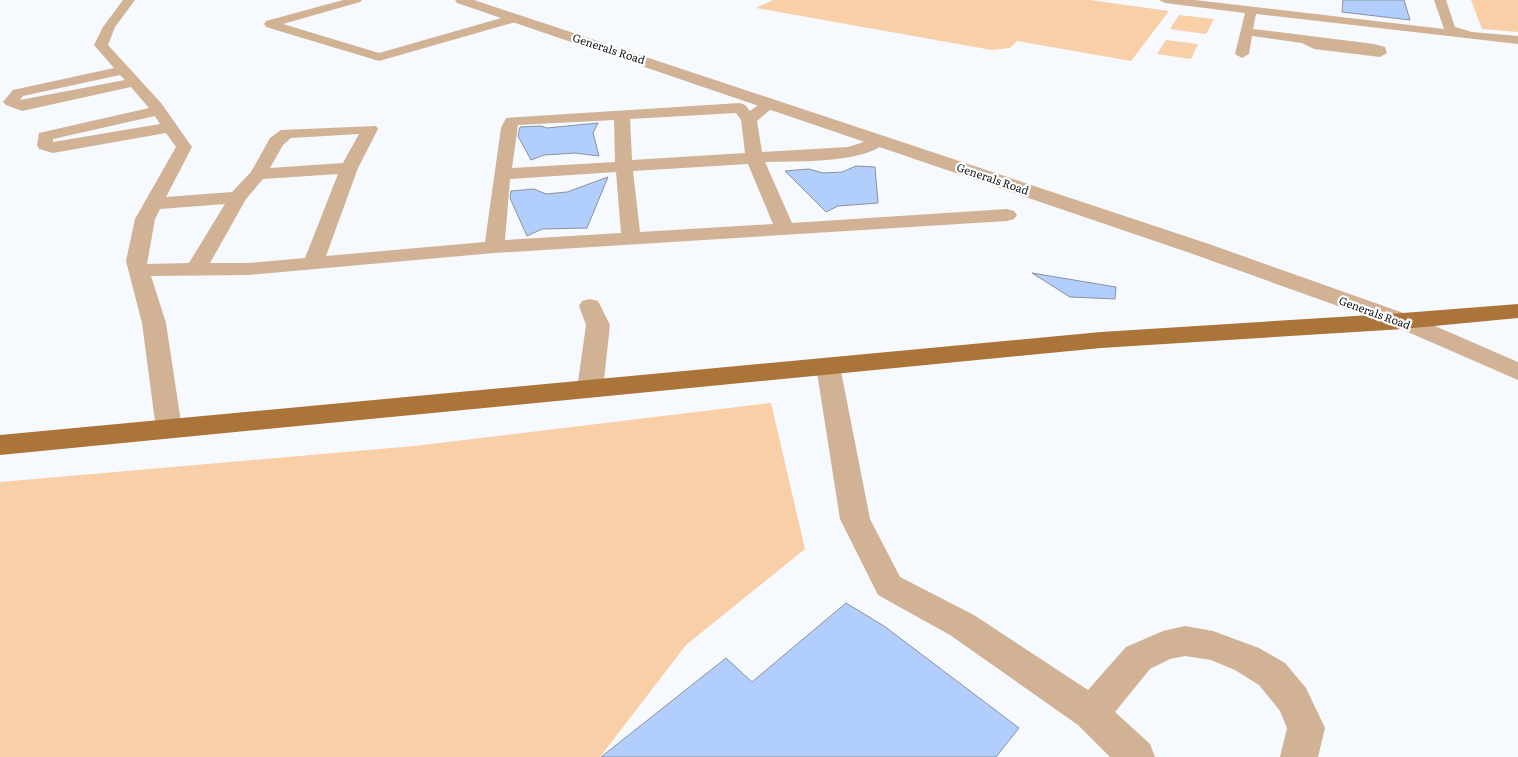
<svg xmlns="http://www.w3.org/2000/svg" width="1518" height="757" font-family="Literata,serif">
<rect width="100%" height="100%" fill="#f6f9fe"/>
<path fill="#f8cfa7" d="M773 0H1090L1169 11 1131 61 1017 41 1010 48 992 50 756 8Z
M1471 0H1518V32L1482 29Z
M1179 15 1214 19 1206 34 1170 29Z
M1166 40 1198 44 1191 59 1157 54Z
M771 403 805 549 686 645 600 757H0V482L414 446Z"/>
<path fill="#b2cefd" stroke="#8c9199" d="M1343 0H1404L1410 20 1342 12Z
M598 123 593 133 599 156 575 153 544 155 531 160 518 136 520 127 541 126 547 128Z
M856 166 875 167 878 203 838 206 826 212 785 171 809 169 823 173 842 172Z
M608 177 587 228 542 229 527 236 510 198 511 191 534 189 546 194 567 192Z
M1032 273 1116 287 1115 299 1070 297Z
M846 603 884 626 1019 728 996 757H601L726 658 752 682Z"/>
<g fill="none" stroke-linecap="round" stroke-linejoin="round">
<path fill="#d1b294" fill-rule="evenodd" d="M123 0H135L115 27 108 45 161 103 192 147 166 197 232 192 251 172 270 138 281 130 376 126 378 129 358 168 326 256 485 242 501 128 506 118 740 103 745 105 750 111 765 100 770 98 778 103 757 121 762 152 848 147 861 143 873 136H885L887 140C871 164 792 161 765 162L792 223 1007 209 1014 211 1017 215 1014 219 1007 221 494 253 248 275 151 276 166 323 182 429 178 435 169 438 160 435 156 429 142 323 126 261 135 219 176 147 166 133 53 153 39 149 37 145 39 133 149 108 131 87 22 111 6 105 3 102 13 90 114 68 94 45 103 27ZM120 75 125 80 20 100 23 96ZM736 113 741 120 745 153 632 160 630 119ZM155 116 160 124 53 142V139ZM614 120 615 162 512 168 518 125ZM359 134 343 163 270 168 283 145 291 138ZM748 164 773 224 640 232 633 171ZM616 172 621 233 505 240 510 179ZM338 174 305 258 248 263H210L246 199 263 179ZM225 204 189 263 147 264 155 219 160 209Z
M343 0H362L360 2 283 24 379 53 515 14 521 18 519 21 379 61 266 27 264 24 266 21Z
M1159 0H1195L1444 29 1434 0H1446L1455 27 1472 32 1518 36V44L1256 14 1253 29 1374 44 1385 47 1387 53 1380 57 1314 49 1302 43 1252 36 1249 54 1242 58 1235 54 1245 13 1165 3Z
M590 299 598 301 610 325 603 389 599 395 590 397 581 395 577 389 586 325 579 306 582 301Z
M828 359 837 361 840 366 870 519 900 577 974 615 1088 690 1126 647 1163 631 1185 626 1213 631 1259 648 1285 663 1306 688 1325 728 1318 757H1280L1287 728 1280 711 1259 685 1235 670 1211 660 1185 656 1170 659 1150 669 1115 712 1150 744 1155 757H1110L1078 725 950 635 878 595 840 519 816 366 819 361Z"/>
<path fill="#d1b294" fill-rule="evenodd" d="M455 0H474L1206 243 1412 316 1518 362V380L1394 326 1190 253 457 3Z"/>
<path fill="#ab7438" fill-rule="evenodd" d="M1518 304V318L1403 329 1101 348 0 455V435L1101 332 1403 313Z"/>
</g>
<g text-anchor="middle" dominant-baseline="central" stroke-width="4.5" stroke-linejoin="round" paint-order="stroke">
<g font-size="11" fill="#16181b" stroke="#fff">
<text transform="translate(609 48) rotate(18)">Generals Road</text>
<text transform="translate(993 178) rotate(19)">Generals Road</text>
<text transform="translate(1375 312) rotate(20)">Generals Road</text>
</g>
</g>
</svg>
